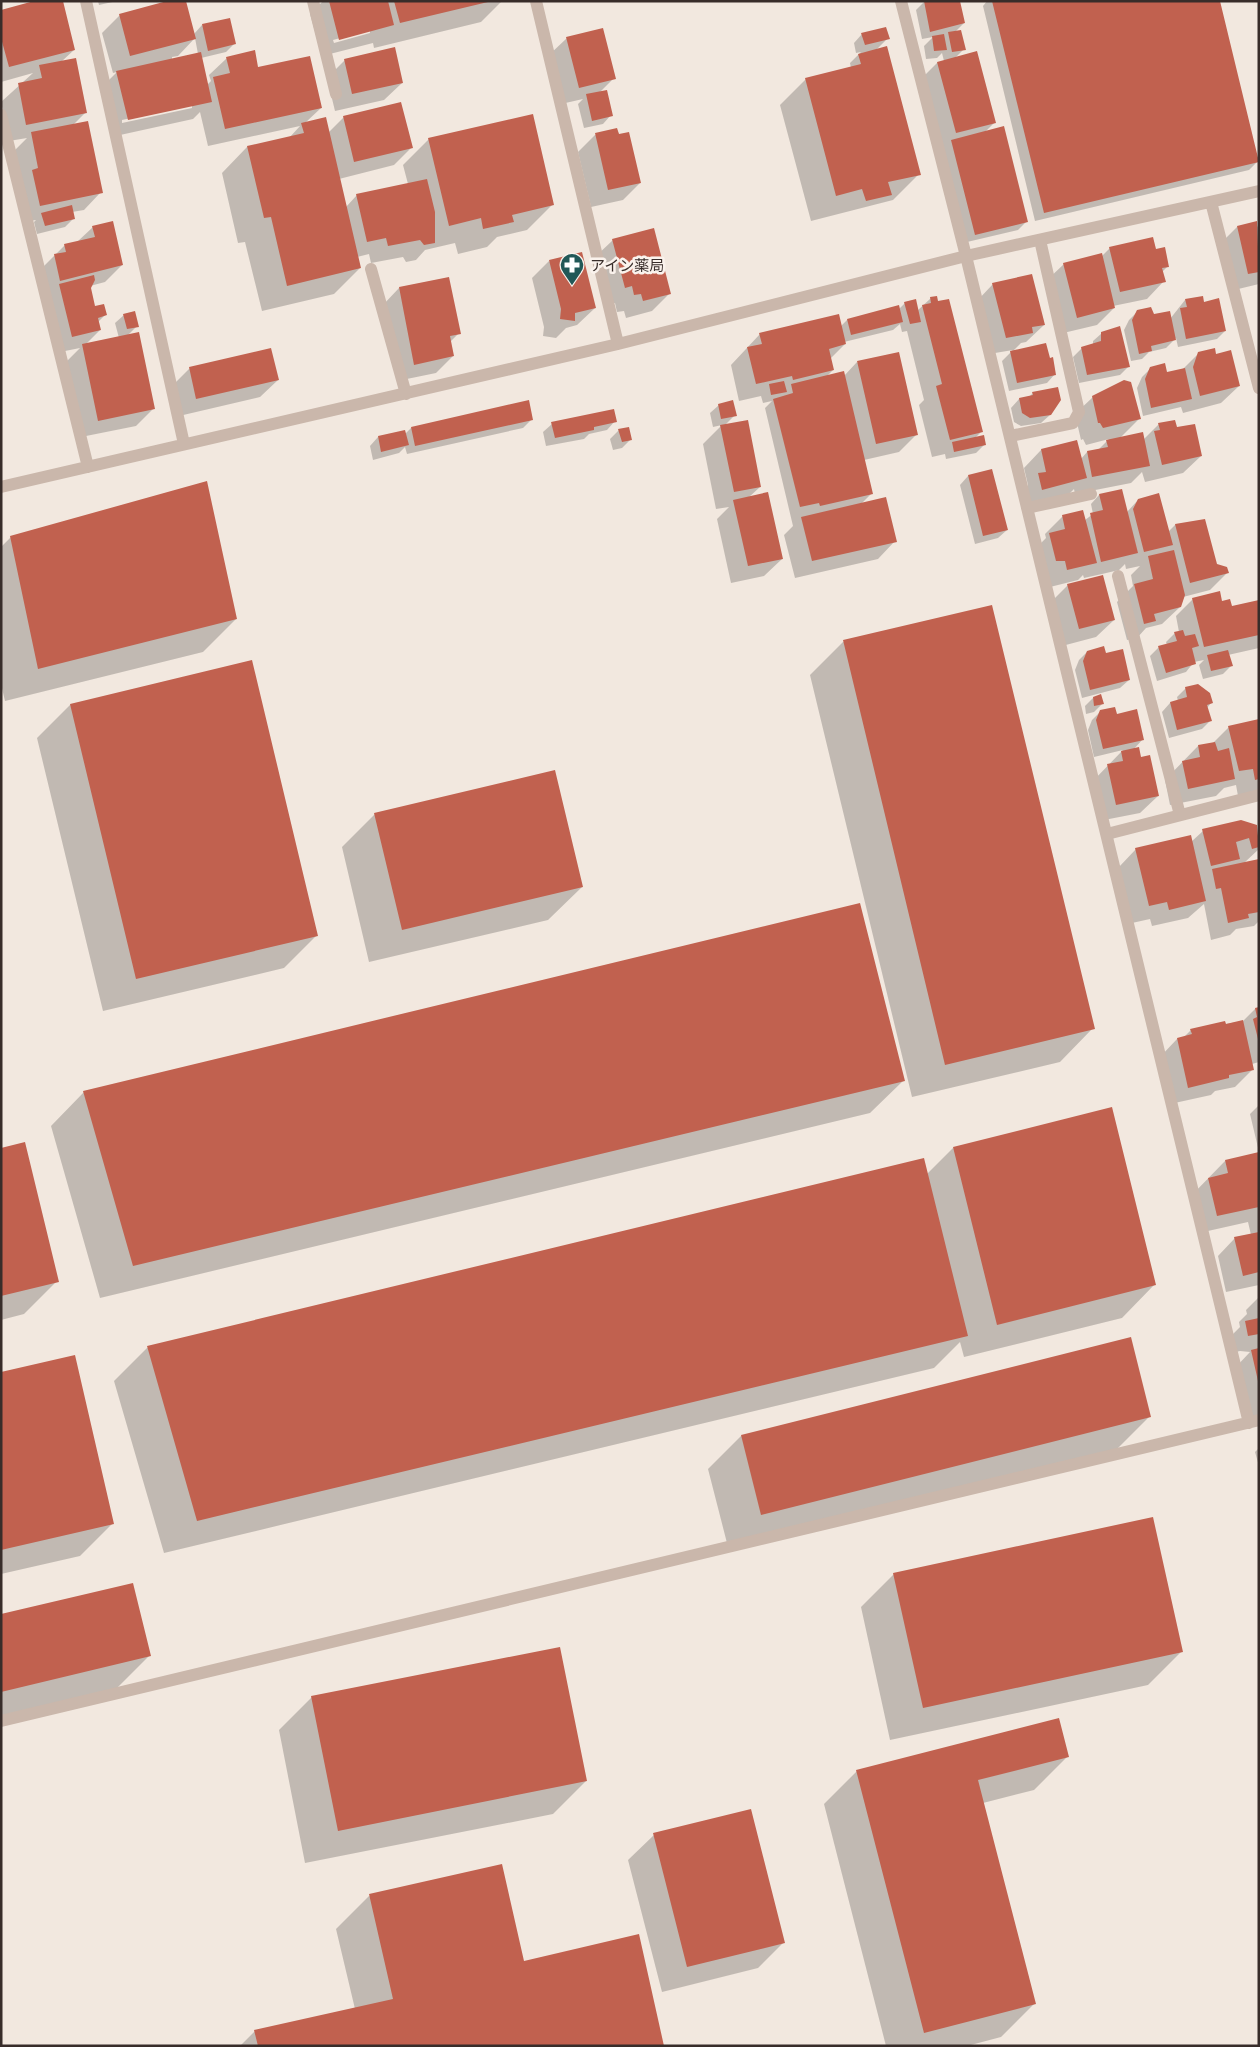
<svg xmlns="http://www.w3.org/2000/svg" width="1260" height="2047" font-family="Barlow,'Noto Sans JP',sans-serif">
<rect width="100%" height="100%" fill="#f2e8df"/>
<path fill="#0003" fill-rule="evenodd" d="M98 1H117L99 5Z
M323 1H502L481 22 374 48 373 43 322 56 310 14ZM370 30V33L334 43 333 40Z
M987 1H1219L1258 161 1249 170 1035 221 983 6Z
M924 2 964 23 955 32 964 49 955 58 995 122 984 133 1026 222 1018 230 967 242 920 80 937 63 944 61 942 53 937 58 926 59 924 46 933 37 922 39 916 10Z
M1 11 74 50 61 62 86 112 73 125 101 192 84 210 72 212 74 218 65 227 37 234 34 222 36 220 23 222 14 151 27 138 9 141 1 102 33 73 1 82Z
M120 15 194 34 202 25 235 43 226 52 201 58 207 85 211 81 209 75 227 58 257 69 321 108 305 123 328 133 344 117 411 148 394 165 339 179 346 207 357 195 408 184 403 165 429 139 553 204 527 230 497 237 487 247 458 254 455 243 425 250 416 260 406 262 403 257 371 263 369 254 357 257 360 268 334 294 262 311 245 242 238 243 222 173 247 147 289 138 300 126 208 146 200 112 193 119 111 137 100 89 117 72 113 73 102 33ZM195 38 198 54 172 60V57L178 56ZM192 105V108L122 123V120Z
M862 34 888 38 876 50 919 174 893 200 811 221 780 105 806 79 851 68 850 63 861 52 856 53 854 43Z
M567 38 614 78 600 92 611 115 603 124 584 128 578 104 583 99 561 104 549 55Z
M345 60 402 83 384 100 335 111 327 78Z
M617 130 640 183 623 200 591 207 578 152 595 135Z
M1256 223 1259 230V284L1230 291 1220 244 1237 227Z
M93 227 122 265 105 282 90 286 94 308 105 315 98 322 100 330 85 345 119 338 115 323 124 315 137 326 127 336 154 408 136 426 81 437 65 363 80 348 55 353 37 273 65 245 77 242Z
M613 240 670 293 652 311 626 318 624 311 617 312 615 303 607 305 595 257Z
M1110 248 1168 266 1162 272 1164 281 1147 299 1113 306 1114 308 1097 325 1059 334 1046 281 1064 264 1101 257Z
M549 261 595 308 577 325 566 328 556 338 543 336 544 327 532 278Z
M448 279 459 333 450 342 453 356 436 373 397 381 382 306 399 288Z
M993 284 1044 325 1026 342 1021 343 1012 352 1055 374 1047 383 1009 391 1002 361 1013 350 989 354 976 302Z
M931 298 981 432 975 438 985 444 976 453 946 459 945 454 932 457 919 405 924 400 907 331 902 332 900 324 893 330 844 342 845 344 830 359 833 370 826 377 844 376 857 362 917 434 899 452 864 460 872 493 861 504 895 541 878 559 795 578 784 535 793 526 765 408 772 401 763 403 761 396 739 401 731 365 760 334 841 326 847 320 899 309 905 303 917 311Z
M1185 300 1203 303 1225 331 1217 339 1178 347 1176 338 1166 348 1149 352 1142 359 1131 361 1124 330 1129 320 1138 311 1170 319Z
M1102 333 1129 366 1120 375 1079 383 1073 357 1082 348 1093 345V341Z
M1199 353 1215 356 1239 386 1221 403 1183 413 1181 407 1143 416 1137 388 1142 377 1151 368 1166 373 1182 370Z
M190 368 278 380 260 397 179 416 172 386Z
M1033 393 1050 415 1041 423 1021 426 1014 422 1011 408 1019 399 1029 397Z
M1093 397 1140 418 1120 438 1143 440 1159 424 1201 456 1183 473 1145 482 1142 472 1131 483 1075 494 1074 489 1068 495 1025 506 1028 485 1024 468 1041 450 1076 442 1081 459 1087 452 1098 450 1109 439 1086 445 1083 439 1081 440 1075 414Z
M719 405 735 415 725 425 760 487 748 498 782 559 764 576 731 583 717 519 729 507 716 509 703 444 722 425 713 427 710 413Z
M532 419 523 428 407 454 405 447 399 453 373 460 370 446 378 437 405 434 411 428Z
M615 421 607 430 589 434 584 439 546 446 543 432 552 424Z
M619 430 631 439 622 448 613 450 610 439Z
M991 471 1007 530 998 538 975 544 960 485 968 476Z
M1121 490 1127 512 1138 500 1168 532 1175 525 1204 520 1216 566 1227 573 1210 590 1183 597 1180 607 1162 624 1146 628 1137 638 1127 640 1117 602 1133 586 1131 575 1140 566 1126 569 1125 564 1119 570 1102 574 1114 620 1096 637 1062 646 1050 603 1068 585 1102 577V574L1084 578 1083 575 1078 580 1050 587 1032 552 1046 538 1045 534 1063 516 1085 520 1093 514 1091 504 1099 495Z
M11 537 236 619 203 652 5 701 1 684V547Z
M1193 599 1221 602 1231 607 1259 601V648L1228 655 1231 666 1223 674 1203 679 1199 665 1204 660 1194 662 1186 672 1157 681 1150 656 1159 647 1167 645 1166 642 1175 633 1179 632 1176 616Z
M991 606 1093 1028 1060 1062 912 1097 810 675 843 642Z
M1087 652 1105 654 1129 680 1120 688 1082 698 1075 670 1079 660Z
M251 662 317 935 284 968 103 1011 37 738 70 705Z
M1186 688 1211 703 1207 708 1210 721 1202 729 1169 738 1162 712 1170 703 1178 701 1177 697Z
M1093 698 1103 703 1094 712 1086 714 1085 706Z
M1101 711 1116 716 1143 739 1133 750 1140 758 1158 796 1140 813 1099 821 1091 783 1123 750 1094 757 1088 730 1092 720Z
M1259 720V791L1238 796 1236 785 1224 788 1216 796 1170 805 1165 780 1198 746 1212 744 1229 727Z
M375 814 582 887 548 920 369 962 342 847Z
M1256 826 1259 849 1244 863 1259 860V921L1254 926 1236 929 1230 935 1211 940 1204 904 1188 918 1152 926 1150 919 1132 923 1119 867 1136 849 1191 842 1203 831Z
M1259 1008V1062L1252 1064 1253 1069 1235 1087 1215 1091 1211 1095 1170 1104 1160 1057 1177 1039 1183 1038 1191 1030 1243 1021 1255 1009Z
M904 1080 870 1113 100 1298 51 1126 84 1092Z
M1259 1105V1152L1250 1114Z
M953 1148 1155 1284 1122 1318 964 1357 960 1342 934 1368 164 1553 114 1381 147 1348 923 1160 927 1174Z
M1 1149 57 1281 24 1314 1 1320Z
M1259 1153V1285L1226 1292 1218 1256 1235 1238 1251 1235 1248 1222 1199 1233 1191 1196 1225 1161Z
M1259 1297V1420L1247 1423 1234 1369 1250 1352 1240 1351 1231 1353 1228 1339 1240 1327 1239 1322 1247 1314 1246 1310Z
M1 1373 113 1523 80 1556 1 1574Z
M1150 1416 1117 1449 728 1547 708 1469 741 1436Z
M1259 1448V1466L1255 1452Z
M894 1574 1182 1651 1148 1685 890 1740 861 1607Z
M1 1616 149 1656 116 1689 1 1717Z
M312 1697 586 1781 553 1814 305 1863 279 1730Z
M1067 1757 1034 1790 983 1803 1034 2004 1001 2037 967 2046H886L824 1804 857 1771Z
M654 1835 783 1943 758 1968 662 1992 628 1860Z
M369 1896 523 1962 663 2046H240L255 2031 355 2009 336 1929Z"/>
<path fill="#c1614f" d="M34 1H63L75 50 9 67 1 38V10Z
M167 1H186L196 39 130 56 119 14Z
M329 1H388L394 25 339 40Z
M394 1H488V2L400 23Z
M924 1H960L965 23 930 32Z
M992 1H1220L1259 162 1044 213Z
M230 18 236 44 208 51 202 24Z
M886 27 890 39 865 45 861 33Z
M603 28 616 79 579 88 566 37Z
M961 30 966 50 952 52 948 32Z
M944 34 947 50 934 51 932 36Z
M887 46 921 175 888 182 892 195 866 201 862 189 836 196 805 78 861 64 858 54Z
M395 47 403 83 352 94 344 59Z
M255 50 258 67 310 56 322 108 225 129 213 77 230 73 226 57Z
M977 51 996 123 956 133 937 62Z
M201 52 212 102 128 120 116 71Z
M76 58 87 113 26 125 18 83 42 78 39 65Z
M607 90 613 116 592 121 586 94Z
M401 102 413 148 354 162 343 116Z
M533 114 554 205 512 215 514 222 483 229 481 218 449 226 428 138Z
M326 117 361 268 287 286 271 217 264 218 247 146 304 133 301 123Z
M88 121 103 193 40 206 32 170 38 168 31 132Z
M1004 126 1028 222 975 235 951 140Z
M617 128 619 134 629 132 641 183 608 190 595 133Z
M427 179 435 212V243L424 245 420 240 388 246 386 238 367 242 356 194Z
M72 205 75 219 45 226 41 213Z
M113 221 123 265 60 281 54 254 66 252 64 244 95 237 92 226Z
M1257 221 1259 272 1248 274 1237 226Z
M654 228 671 294 643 301 641 294 634 295 632 286 625 288 612 239Z
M1153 237 1156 249 1165 247 1169 267 1162 268 1166 282 1120 292 1109 247Z
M582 252 596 308 575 313V321L560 319 561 309 549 260Z
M1102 253 1115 308 1077 318 1063 263Z
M1032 274 1045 325 1032 327 1033 333 1006 338 992 283Z
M94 275 95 280 91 288 95 306 104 304 107 315 98 318 101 330 72 337 59 284Z
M449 277 461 334 450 336 454 356 414 365 399 287Z
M937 296 938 301 949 299 983 432 950 440 936 386 942 384 922 305 931 303 930 297Z
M1203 296 1204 302 1219 298 1226 331 1186 339 1180 308 1187 307 1185 299Z
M916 299 921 322 910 324 904 302Z
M899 305 903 322 851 335 847 319Z
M1151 307 1154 314 1170 311 1176 340 1151 346 1152 351 1139 354 1132 320 1137 310Z
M135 311 139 327 127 329 123 314Z
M839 314 846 344 829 349 834 370 793 380 792 376 756 384 747 347 762 344 759 333Z
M1120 326 1130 367 1087 375 1081 347 1101 341V332Z
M139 332 155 409 98 421 82 344Z
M1046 343 1050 358 1053 357 1056 375 1017 383 1010 351Z
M271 348 279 380 196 399 189 367Z
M1215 348 1216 354 1231 350 1240 386 1200 396 1193 367 1198 352Z
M899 352 918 435 876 444 857 361Z
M1165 363 1167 372 1185 368 1192 399 1151 408 1145 379 1150 367Z
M844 371 873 494 820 506 819 503 800 507 773 399 793 393 791 384Z
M1124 380 1131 382 1141 419 1103 428 1100 423H1098L1092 396Z
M784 381 787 392 771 395 769 384Z
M1058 387 1061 400 1051 415 1030 418 1022 413 1019 398 1033 395 1032 392Z
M529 400 533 420 415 446 411 427Z
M733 400 737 416 721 419 718 404Z
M614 409 617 422 594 427V430L555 438 551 422Z
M748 420 761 487 734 492 720 425Z
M1175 420 1177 427 1195 424 1202 456 1162 465 1154 431 1160 430 1158 423Z
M629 427 632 440 622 442 618 429Z
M405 430 409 445 381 452 378 436Z
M1143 432 1150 466 1092 477 1087 451 1108 447 1106 440Z
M984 435 986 445 954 452 952 442Z
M1077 440 1087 478 1042 490 1038 473 1046 472 1041 449Z
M992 469 1008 530 983 536 968 475Z
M207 481 237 619 38 669 10 536Z
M1122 489 1138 553 1101 562 1090 513 1103 510 1099 494Z
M768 492 783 559 748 566 733 500Z
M1159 493 1173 545 1144 552 1133 509 1138 499Z
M886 497 897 542 812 561 801 517Z
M1083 510 1097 563 1067 570 1065 561H1056L1049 533 1065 529 1062 515Z
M1205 519 1217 564 1227 567 1229 573 1190 583 1175 524Z
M1174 550 1185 595 1181 607 1154 614 1156 621 1144 624 1134 584 1153 579 1148 556Z
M1103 575 1115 620 1079 629 1067 584Z
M1220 591 1222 601 1230 599 1232 606 1259 600V635L1204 647 1192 598Z
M992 605 1095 1029 945 1065 843 640Z
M1183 630 1185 636 1195 634 1199 646 1192 648 1196 664 1166 673 1158 646 1177 641 1174 632Z
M1104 646 1106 653 1123 649 1130 680 1090 690 1083 661 1087 651Z
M1228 650 1233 666 1211 671 1207 655Z
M252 660 318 936 136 979 70 704Z
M1198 684 1210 693 1213 703 1207 705 1212 721 1177 730 1170 702 1187 697 1185 687Z
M1101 694 1104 704 1094 706 1093 697Z
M1115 707 1117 714 1137 709 1144 740 1103 749 1096 720 1100 710Z
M1259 719V779L1255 780 1253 769 1239 771 1228 726Z
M1215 742 1218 751 1229 748 1235 779 1188 789 1182 761 1200 757 1198 745Z
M1139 747 1141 757 1150 755 1159 796 1116 805 1107 764 1123 761 1121 751Z
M555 770 583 887 402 930 374 813Z
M1241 820 1257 825 1259 847 1252 849 1249 838 1236 842 1240 859 1211 866 1202 829Z
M1191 835 1206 901 1169 910 1167 902 1149 906 1135 848Z
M1259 859V912L1248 914 1249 918 1228 923 1221 888 1216 889 1212 869Z
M860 903 905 1081 133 1266 83 1091Z
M1259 1007V1039H1258L1253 1019 1257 1017 1255 1008Z
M1243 1020 1254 1070 1229 1075V1078L1188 1088 1177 1038 1192 1034 1190 1029 1225 1021 1226 1024Z
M1112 1107 1156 1285 997 1325 953 1147Z
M25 1142 59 1282 1 1296V1148Z
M1259 1152V1207L1217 1216 1208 1178 1228 1173 1225 1160Z
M924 1158 968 1336 197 1521 147 1346Z
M1259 1232V1272L1243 1276 1234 1237Z
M1259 1318V1334L1248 1336 1245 1321Z
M1131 1337 1151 1417 761 1515 741 1435Z
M1259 1348V1381H1258L1251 1350Z
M75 1355 114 1524 1 1550V1372Z
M1153 1517 1183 1652 923 1708 893 1573Z
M133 1583 151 1656 1 1692V1614Z
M560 1647 587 1781 338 1831 311 1696Z
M1059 1718 1069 1757 978 1780 1036 2004 924 2033 856 1770Z
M751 1809 785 1943 687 1967 653 1833Z
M502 1864 524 1961 639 1934 664 2046H258L254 2030 393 1999 369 1894Z"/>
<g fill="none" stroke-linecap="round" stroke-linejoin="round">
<path stroke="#cab7ab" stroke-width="12" d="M86 1 184 444
M313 1 336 94
M536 1 618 344
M901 1 966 256 1249 1423
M1 115 88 467
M1211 202 1259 388
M371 269 406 394
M1010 436 1073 423 1079 412 1040 240
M1 487 618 344 966 256 1259 191
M1027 508 1091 494
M1118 576 1180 815
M1107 834 1259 795
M1 1721 1259 1420"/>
</g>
<defs>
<g id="pharmacy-pin" transform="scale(1.25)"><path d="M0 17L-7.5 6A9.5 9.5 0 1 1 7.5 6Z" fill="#215857" stroke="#faf2ec"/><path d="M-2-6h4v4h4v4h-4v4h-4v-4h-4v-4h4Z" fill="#fff"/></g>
</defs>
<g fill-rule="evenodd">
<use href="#pharmacy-pin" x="572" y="265"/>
</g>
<g text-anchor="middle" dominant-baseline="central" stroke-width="5" stroke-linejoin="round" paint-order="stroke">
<g font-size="15" fill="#382d2a" stroke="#faf2ec" text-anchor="start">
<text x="590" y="265">アイン薬局</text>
</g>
</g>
<rect width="1260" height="2047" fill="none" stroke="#382d2a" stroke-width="5"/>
</svg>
